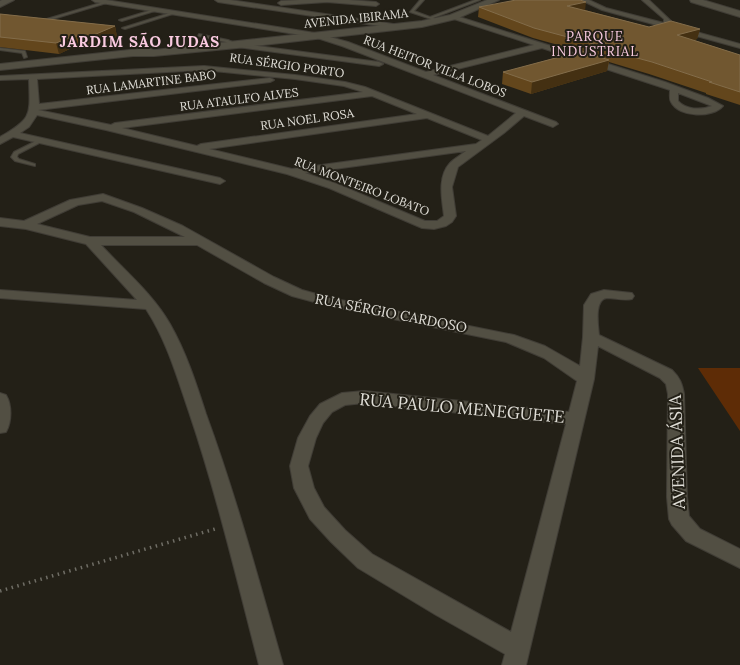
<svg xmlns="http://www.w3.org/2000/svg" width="740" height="665" font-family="Lora,serif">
<rect width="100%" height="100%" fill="#232017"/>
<path fill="#5e2c06" d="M698 368H740V431Z"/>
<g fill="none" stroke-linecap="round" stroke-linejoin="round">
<g stroke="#403d36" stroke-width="2">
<path id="lane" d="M420 0H424L414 11 430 17 475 0H480L433 18 436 19 434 20 410 12Z
M107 1 110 2 43 22 40 21Z
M155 9 158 10 122 21 119 20Z
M173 12 176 13 125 29 122 28Z
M199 34 228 40 239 45 237 46 226 42 198 36Z
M0 48 25 51 27 57 24 58 22 53 0 50Z
M40 139 45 140 18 154 17 157 19 159 35 164V166L15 161 11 157 14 152Z"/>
</g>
<g stroke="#403d36" stroke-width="2">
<path id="street" d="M92 0H106L315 33 348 42 426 72 534 45 451 18V16L453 15 665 82 708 98 723 106C713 118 679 118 671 102 669 99 670 94 670 90L542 48 433 75 556 122 558 124 553 127 524 116 504 133 458 167 452 187 456 216 452 222 446 226 434 229 422 228 329 188 287 174 106 130 37 115 29 127 20 133 220 178 225 181 220 184 13 137 0 144V137C33 118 30 115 29 79L0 80V76L204 66 295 75 345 82 365 87 488 136 516 113 342 46 314 37 95 2ZM204 70 295 79 344 86 363 92 115 123 111 125 38 110 270 82 274 80 270 78 39 104 37 79ZM678 93 712 106C701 110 686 110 678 101ZM372 96 417 114 201 144 197 146 122 128ZM427 118 482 140 476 144 292 169 209 149ZM466 151C461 155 455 158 450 163 437 177 442 199 444 216L437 221H425L337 184 305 173Z
M215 0H230L400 25 403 27 400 29 218 2Z
M299 0H349L376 2 379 4 376 6 327 2 281 5 278 3 281 1Z
M581 0H589L606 8 664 23V19L642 0H649L671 21V25L740 44V48L602 10Z
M234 43 379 62 383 64 379 66 237 47 233 45Z
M103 194 142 208 183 226 274 277 302 290 331 298 514 335 545 346 580 366 583 337 584 305 591 294 604 290 632 293 634 296 632 299C623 301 615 298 607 298 594 299 598 325 599 335L672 370C680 378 682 383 684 394L687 497 689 516 700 529 740 549V568L686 541 672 525 669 519 667 497 668 394 666 384 660 378 598 346 594 379 526 665H502L505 654 436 615 358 568 331 542 310 519 294 488 290 466 298 438 310 416 320 404 342 393 364 391 569 412 577 381 544 358 506 342 329 306 292 296 264 283 197 245H101C124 270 153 294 170 324 186 352 196 383 206 414 236 496 259 581 283 665H259C237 580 217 495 189 412 177 377 167 341 146 309L0 298V290L137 300 86 244 26 229 0 226V218L24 221 70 200ZM102 201 134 212 185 237H90L37 224 78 205ZM364 403 566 424 511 632 372 554 345 530 324 507 314 488 308 466 316 438 323 423 332 412 345 405Z
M0 393 6 395C12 405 12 421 6 432L0 433Z"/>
</g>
<g stroke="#403d36" stroke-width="2">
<path id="secondary" d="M2 0H14L0 7V1Z
M487 0H499L456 19 422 27 237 48 154 56H133L0 70V64L148 48 154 50 422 21 450 15Z
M690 0H703L740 11V17L691 2Z"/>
</g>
<path stroke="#6f6d65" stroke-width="3.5" stroke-dasharray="1.5 4.5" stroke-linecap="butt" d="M0 591 215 529"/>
<use href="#lane" fill="#524f43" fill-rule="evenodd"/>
<use href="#street" fill="#524f43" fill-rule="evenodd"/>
<use href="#secondary" fill="#524f43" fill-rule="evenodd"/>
</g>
<path fill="#63461c" d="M479 7 585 10 649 27 700 29 697 39 694 40 740 55V105L706 94V93L649 74 609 62 607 71 531 94 502 84 503 72 580 51 533 38 478 17Z
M0 14 115 26 117 37 92 48 76 46 59 54 0 47Z"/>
<path fill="#443012" d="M586 2 585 11 567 6Z
M115 26 117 37 92 48 89 37Z
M700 29 697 39 675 46 677 35Z
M74 36 76 46 59 54 56 43Z
M609 60 607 71 531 94 532 82Z"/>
<path fill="#715730" stroke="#826c4a" d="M516 0H580L586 2 567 6 649 27 671 21 700 29 677 35 740 55V92L709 82H712L652 62 596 47 601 46 534 28 479 7Z
M0 14 115 26 89 37 74 36 56 43 0 37Z
M582 51 609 60 532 82 503 72Z"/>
<g text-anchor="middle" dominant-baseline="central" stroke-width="4" stroke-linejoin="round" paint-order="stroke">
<g font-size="12" fill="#e0ded7" stroke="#232017">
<text transform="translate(356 18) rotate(-6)">AVENIDA IBIRAMA</text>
<text transform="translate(287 65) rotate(8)">RUA SÉRGIO PORTO</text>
<text transform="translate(435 66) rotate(21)">RUA HEITOR VILLA LOBOS</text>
<text transform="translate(151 82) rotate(-7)">RUA LAMARTINE BABO</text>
<text transform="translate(239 99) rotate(-7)">RUA ATAULFO ALVES</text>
<text transform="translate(307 119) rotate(-8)">RUA NOEL ROSA</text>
<text transform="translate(362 186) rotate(21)">RUA MONTEIRO LOBATO</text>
</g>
<g font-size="13" letter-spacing="1" fill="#facbe1" stroke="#232017">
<text x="595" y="36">PARQUE<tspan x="595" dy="15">INDUSTRIAL</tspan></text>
</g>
<g font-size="14" fill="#e0ded7" stroke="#232017">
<text transform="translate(391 313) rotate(11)">RUA SÉRGIO CARDOSO</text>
</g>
<g font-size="15" font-weight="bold" letter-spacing="1" fill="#facbe1" stroke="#232017">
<text x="140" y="41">JARDIM SÃO JUDAS</text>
</g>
<g font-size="17" fill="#e0ded7" stroke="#232017">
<text transform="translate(462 408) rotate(5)">RUA PAULO MENEGUETE</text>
<text transform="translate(677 452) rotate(-92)">AVENIDA ÁSIA</text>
</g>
</g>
</svg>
